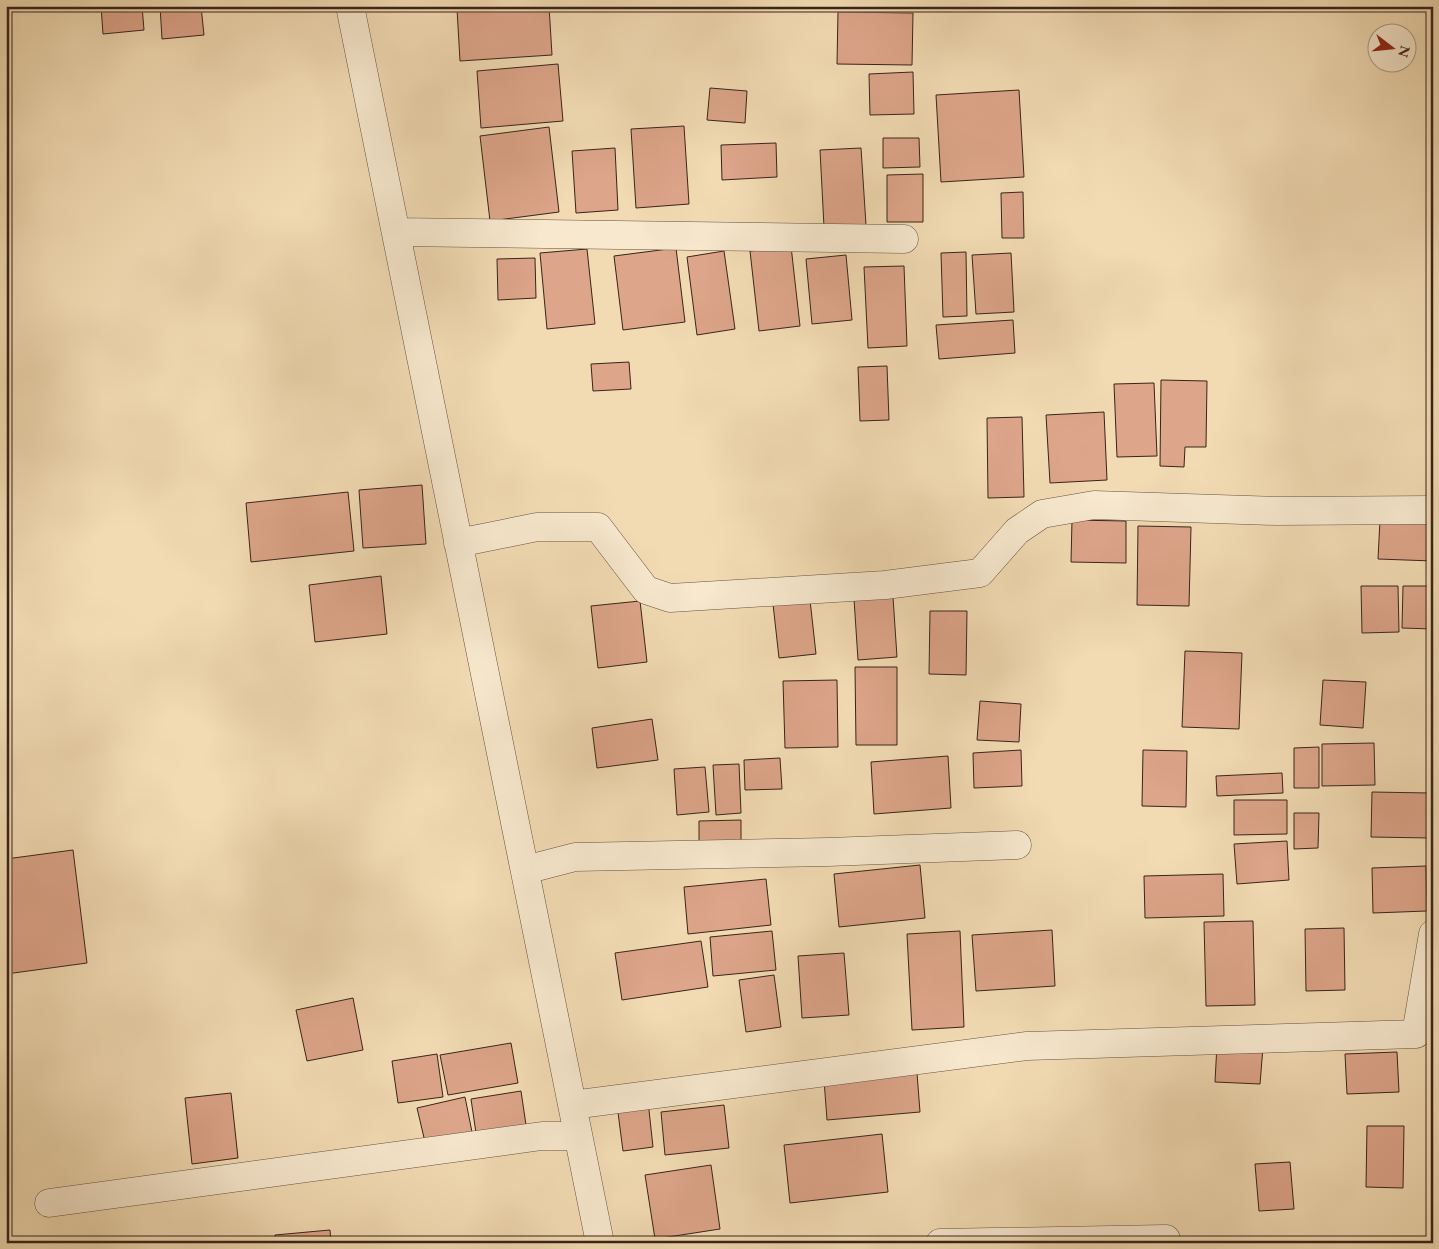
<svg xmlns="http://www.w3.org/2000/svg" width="1439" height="1249" font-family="'EB Garamond',serif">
<rect width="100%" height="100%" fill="#f2dbb3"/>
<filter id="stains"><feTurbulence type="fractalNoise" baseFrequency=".004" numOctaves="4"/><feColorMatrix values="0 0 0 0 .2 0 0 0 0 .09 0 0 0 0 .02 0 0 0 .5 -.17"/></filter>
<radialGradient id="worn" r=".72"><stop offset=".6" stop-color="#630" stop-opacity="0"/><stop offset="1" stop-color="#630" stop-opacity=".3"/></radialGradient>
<path fill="#dda58a" stroke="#38241b" d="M6 6H18L19 10 6 13Z
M101 6H142L144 30 103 34Z
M160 6H201L204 35 162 39Z
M511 6H549L552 55 460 61 457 9Z
M838 12 913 13 912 65 837 64Z
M558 64 563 121 481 128 477 71Z
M913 72 914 114 870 115 869 74Z
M710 88 747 91 745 123 707 120Z
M1019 90 1024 177 941 182 936 95Z
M684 126 689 204 636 208 631 129Z
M549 127 559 212 490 221 480 136Z
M883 138H919L920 167 883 168Z
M776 143 777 177 722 180 721 145Z
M615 148 618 210 576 213 572 151Z
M861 148 866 225 824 227 820 150Z
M923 174V222H887V175Z
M1023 192 1024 238H1002L1001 193Z
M791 246 800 326 759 331 750 251Z
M676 248 685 322 623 330 614 256Z
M587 249 595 324 547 329 540 253Z
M724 251 735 329 697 335 687 257Z
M966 252 967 316 943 317 941 253Z
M1011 253 1014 312 976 314 972 255Z
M846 255 852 320 812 324 806 259Z
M535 258 536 298 498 300 497 259Z
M904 266 907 346 868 348 864 267Z
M1013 320 1015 353 939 359 936 325Z
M629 362 631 389 593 391 591 364Z
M887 366 889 420 860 421 858 367Z
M1161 380 1207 381 1206 447H1185L1184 467 1160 466Z
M1154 383 1157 456 1117 457 1114 384Z
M1104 412 1107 480 1050 483 1046 415Z
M1022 417 1024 497 988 498 987 418Z
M422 485 426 544 363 548 359 490Z
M348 492 354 551 251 562 246 503Z
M1072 520 1126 521V563L1071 562Z
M1380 520 1433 522V561L1378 559Z
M1138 526 1191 527 1189 606 1137 605Z
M381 576 387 634 315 642 309 585Z
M1361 586H1398L1399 632 1362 633Z
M1403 586H1433V629L1402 628Z
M893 597 897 657 858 660 854 599Z
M810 600 816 654 779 658 773 604Z
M640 601 647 662 598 668 591 606Z
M930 611H967L966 675 929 674Z
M1185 651 1242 653 1239 729 1182 727Z
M855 667H897V745H856Z
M837 680 838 747 785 748 783 681Z
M1323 680 1366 682 1363 728 1320 725Z
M980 701 1021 704 1019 742 977 740Z
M652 719 658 760 597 768 592 728Z
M1374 743 1375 785 1322 786V744Z
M1319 747V788H1294V748Z
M1021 750 1022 786 974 788 973 753Z
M1143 750 1187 751 1186 807 1142 806Z
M948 756 951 808 874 814 871 762Z
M780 758 782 789 745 790 744 760Z
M739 764 741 813 716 815 713 765Z
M705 767 709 812 677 815 674 769Z
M1282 773 1283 793 1217 796 1216 776Z
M1372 792 1430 793V838L1371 837Z
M1234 800H1287V834L1234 835Z
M1294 813H1319L1318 848 1294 849Z
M741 820V847L699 848V821Z
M1287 841 1289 880 1237 884 1234 844Z
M73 850 87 963 6 974V859Z
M920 865 925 918 839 927 834 874Z
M1426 866 1427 911 1373 913 1372 868Z
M1223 874 1224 916 1145 918 1144 876Z
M766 879 771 925 688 934 684 887Z
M1253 921 1255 1005 1206 1006 1204 922Z
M1344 928 1345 990 1306 991 1305 929Z
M1052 930 1055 986 976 991 972 935Z
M772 931 776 970 713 976 710 937Z
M960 931 964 1027 912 1030 907 934Z
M701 941 708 987 622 1000 615 953Z
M844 953 849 1015 802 1018 798 956Z
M774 975 781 1027 746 1032 739 980Z
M353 998 363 1050 307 1061 296 1010Z
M511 1043 518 1083 448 1095 440 1055Z
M1217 1044 1263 1047 1260 1084 1215 1082Z
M1397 1052 1399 1092 1347 1094 1345 1054Z
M437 1054 443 1097 398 1103 392 1061Z
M917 1073 920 1112 827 1120 824 1080Z
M521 1091 526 1125 476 1133 471 1099Z
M231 1093 238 1158 192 1164 185 1098Z
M465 1097 472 1132 425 1142 417 1108Z
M648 1101 653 1147 623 1151 617 1105Z
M724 1105 729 1148 665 1155 661 1112Z
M1367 1126H1404L1403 1188 1366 1187Z
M882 1134 888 1192 790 1203 784 1145Z
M1290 1162 1294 1209 1259 1211 1255 1164Z
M711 1165 720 1229 655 1239 645 1175Z
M330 1230 331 1243H275V1235Z"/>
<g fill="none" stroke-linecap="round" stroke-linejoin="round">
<g stroke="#665241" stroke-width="29">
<path id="minor" d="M350 6 600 1243
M396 232 904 239
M458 543 537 527H598L646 590 670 598 885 585 980 573 1017 531 1042 514 1094 505 1276 511 1433 510
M525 870 575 857 828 852 1017 845
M572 1105 1027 1046 1416 1034 1433 934
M49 1203 542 1136H578
M940 1243 1166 1239"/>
</g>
<use href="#minor" stroke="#f7e8ce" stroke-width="28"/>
</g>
<rect width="1439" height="1249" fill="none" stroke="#f2dbb3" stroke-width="25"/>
<rect x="8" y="8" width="1424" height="1234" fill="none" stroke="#38241b" stroke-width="2.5"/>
<rect x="12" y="12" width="1414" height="1224" fill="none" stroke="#38241b"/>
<g transform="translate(1392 48) rotate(106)"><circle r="24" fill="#f7e8ce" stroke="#ab9a86"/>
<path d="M0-4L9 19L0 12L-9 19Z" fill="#8f2418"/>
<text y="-8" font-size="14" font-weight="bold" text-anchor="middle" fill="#38241b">N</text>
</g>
<rect width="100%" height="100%" filter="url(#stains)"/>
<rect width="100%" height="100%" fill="url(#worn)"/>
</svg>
